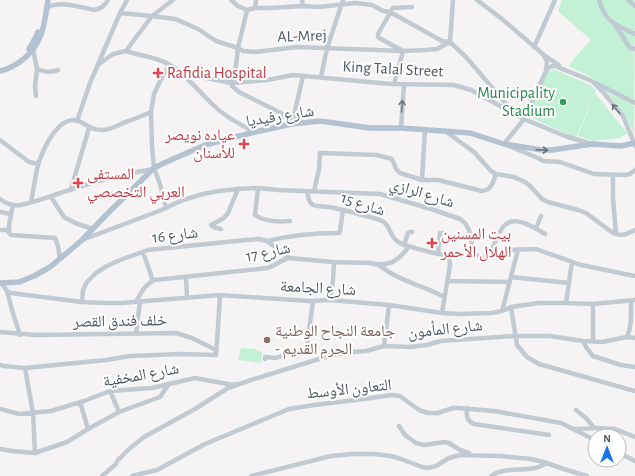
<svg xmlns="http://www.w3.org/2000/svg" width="635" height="476" font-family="'Alegreya Sans','Noto Naskh Arabic',sans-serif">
<rect width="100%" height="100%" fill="#f5f3f3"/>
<path fill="#c3f1d5" d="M562 0H635L634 143 633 131 623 112 611 97 594 79 569 66 573 60 591 40 558 11Z
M553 69 590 85 596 90 576 138 530 117 529 114 548 70 551 71Z
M595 93 627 133 620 138 592 141 578 136Z
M241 348 256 349V351L262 352 261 363 238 360Z"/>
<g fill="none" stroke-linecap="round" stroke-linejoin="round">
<path stroke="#c1cad2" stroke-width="4.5" d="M231 0 238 6 247 10 255 8H269L303 6 319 7 355 3 372 5 383 11 390 12 442 41 450 42 466 57 513 112
M302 0 303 6
M477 0 502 19 544 55
M599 0C605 22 616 25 635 34
M628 0 635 6
M47 8C59 0 80 7 94 10 101 9 105 6 108 0
M255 8 256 0
M247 10 238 48 236 66 231 83 232 86 239 92 281 113 292 124
M120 13 152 16 175 19 187 24 198 29 216 41 238 48 243 51 255 52 297 47 403 51 426 50 437 49 450 42 453 0
M615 25 630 48 635 49
M534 47 555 0
M33 49 37 69 35 86 36 96
M126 51C141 56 157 57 170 65 186 75 198 90 211 103 224 116 238 124 255 132
M126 51 134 40 152 16 173 0
M98 65 113 54 126 51
M37 69C45 72 49 73 58 70
M546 69 547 62 544 55 559 65
M182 73 231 83 267 80 293 75 391 84 454 85 471 90 524 119 565 136 591 144
M321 77 327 48 343 0
M596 83 635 103
M394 84 403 51 381 39 378 37V34L393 8 412 7
M77 121 90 83 120 13 127 0
M292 124 303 76
M401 128 404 84
M445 131 474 152 491 171 496 174 514 177 525 182 530 186 542 199 548 202 578 210 586 213 613 233C621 237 627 234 635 230
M0 140 29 162 38 164
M635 146 634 143 623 116 603 92 592 81 555 66H552L547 69 524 119 504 144 538 158 543 161 560 162 594 174 625 175 630 174 635 170
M613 175V199L616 234
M422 180 425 130
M258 188 255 215C265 222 278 222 290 221
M71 189 89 128
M307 191C308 196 308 202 313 205 318 207 324 206 329 207 346 210 363 215 380 220 390 223 389 235 397 241 404 247 435 253 444 255 449 257 450 260 450 265L442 313
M314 191 319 169 320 153 377 155 392 159 396 169 400 173 422 180H438L482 191C492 190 493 182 496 174
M51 197 64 217 75 223 93 229
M0 199C6 204 13 206 20 205 38 202 55 194 73 189 99 180 126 174 153 169
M31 202C33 191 35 180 37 169 41 153 55 120 74 120 85 121 89 131 102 130 110 130 116 126 123 123 132 120 142 116 151 112
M13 205 9 225V233L11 235 55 238 58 246 60 259
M166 208 160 184 154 168 152 147 151 112 154 94 162 77 170 65
M0 212 11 214
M536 228 541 216
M221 229 213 227 211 225 224 218 228 213 238 189
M0 230H8
M82 240 159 211 183 200 203 194 219 191 238 189 258 188 278 190 380 194 431 209 460 219 465 223 469 230 473 250 475 254 478 256 482 257 488 256 509 250 536 249 581 265 635 276
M267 241C291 235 315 233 339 233L340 231 343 210
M404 245 408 233 410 232H412
M143 252 153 281
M438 254 440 233H444
M490 255C492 249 494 244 497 238 500 233 501 228 505 225 516 215 535 228 545 234
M378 264C382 267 385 270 389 272 406 283 427 287 444 297
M186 277 187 297
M511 277 569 283
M447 281 510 282
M2 284 7 291 11 293 82 302 103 303H122L220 295 309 301 330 300 389 305 442 313 460 314 492 313 502 311 511 307 539 303H566L593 304 635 300
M7 291 12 310 20 335
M330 300 333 280 334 262
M82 302 83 290 87 282 96 273 107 266 120 260 148 250 246 240 259 239 267 241 289 258
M136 302C141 293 145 284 155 280L267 268C275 266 281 260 289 258L333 262 370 263C387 268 400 260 409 246
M566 303 572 262
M511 307 517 345 527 357 539 364 635 391
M502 311 518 250
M0 332 36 335 176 333 192 338 216 350
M136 334 140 301
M627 337C632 326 631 314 631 301
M583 341 586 347 593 356 621 365 635 367
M593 341V304
M384 346 389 305
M265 359V357L276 358 289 353 303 352 306 349 307 346 313 301
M0 365 4 366 25 368 106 360 130 356 181 354 216 355 218 327 220 295
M25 368 33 413 35 453
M110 391 119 412
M80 402 88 429
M467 408C466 416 467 421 474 424L549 435
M0 409 19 414 51 411 84 401 110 391 152 388 195 378 233 385 236 384
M576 410 587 419 594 428
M399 426 405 435 416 443 424 445 445 442 449 443 460 450 469 453
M574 429 596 428 615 429 635 437
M0 449 12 451 35 453 67 442 88 429 119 412 160 397 169 384
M619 453 635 461
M102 476 116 464 117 461 129 449 144 437 195 409 228 388 251 380 332 355 351 352 366 351 384 346 410 347 427 345 441 341 515 336H550L583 341 602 342 627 337 635 338
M132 476 157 470 205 444 246 427 289 409 314 405 364 399 392 395 400 396 419 410 428 413H438L453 408H458L494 411 561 423 595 440
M251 476 331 456 352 454H374L391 456 401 459 422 467 428 468 436 466 449 458 460 455 500 456 531 459 543 462 570 471 587 476
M491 476C503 467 521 471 535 468 540 467 543 465 547 463"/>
<path stroke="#b3c2d1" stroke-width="5.5" d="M29 49 36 37 38 32
M0 71C17 67 33 54 40 37 45 26 46 12 48 0
M0 283 19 282 34 276 50 267 81 241 107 214 154 168 164 163 205 145 255 132 292 124 320 121 370 128H401L470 133 504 144 542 150H552L592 144 621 146 635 143"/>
</g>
<defs><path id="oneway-shaft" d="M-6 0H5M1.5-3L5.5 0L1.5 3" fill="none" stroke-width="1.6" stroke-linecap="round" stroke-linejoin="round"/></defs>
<g stroke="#6e7983">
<use href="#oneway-shaft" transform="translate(402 106) rotate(-86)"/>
<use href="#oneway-shaft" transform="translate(616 109) rotate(-130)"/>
</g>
<use stroke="#64717d" href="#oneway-shaft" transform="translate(542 150) rotate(3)"/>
<g fill="#e0444e" stroke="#fff" stroke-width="1.5">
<path d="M156 67h4v4h4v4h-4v4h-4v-4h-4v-4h4z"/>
<path d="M242 138h4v4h4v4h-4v4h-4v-4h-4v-4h4z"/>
<path d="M76 177h4v4h4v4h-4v4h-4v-4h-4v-4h4z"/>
<path d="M430 237h4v4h4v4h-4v4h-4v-4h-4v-4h4z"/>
</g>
<circle fill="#2e9e5b" stroke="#fff" stroke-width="1.5" cx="563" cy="102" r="4"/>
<circle fill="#8d6e63" stroke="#fff" stroke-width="1.5" cx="267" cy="340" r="4"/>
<g text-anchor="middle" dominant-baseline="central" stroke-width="4" stroke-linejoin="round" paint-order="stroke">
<g font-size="16" fill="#4a5661" stroke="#fff">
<text transform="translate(302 36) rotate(-2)">AL-Mrej</text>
<text transform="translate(393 69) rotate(3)">King Talal Street</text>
<text transform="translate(280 116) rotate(-9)">شارع رفيديا</text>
<text transform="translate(422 193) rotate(17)">شارع الرازي</text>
<text transform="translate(363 204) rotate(18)">شارع 15</text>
<text transform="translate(175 235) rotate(-7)">شارع 16</text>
<text transform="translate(268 252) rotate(-12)">شارع 17</text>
<text transform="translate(318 288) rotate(3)">شارع الجامعة</text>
<text transform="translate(120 321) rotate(-1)">خلف فندق القصر</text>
<text transform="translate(445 329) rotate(-6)">شارع المأمون</text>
<text transform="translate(141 375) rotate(-10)">شارع المخفية</text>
<text transform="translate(349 389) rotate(-6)">التعاون الأوسط</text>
</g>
<g font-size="16" fill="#be3a42" stroke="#fff" text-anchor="start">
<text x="167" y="73">Rafidia Hospital</text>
<text x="235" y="135" text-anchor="end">عياده نويصر<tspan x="235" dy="18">للأسنان</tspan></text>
<text x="87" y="174">المستفى<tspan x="87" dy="18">العربي التخصصي</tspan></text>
<text x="441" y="234">بيت المسنين<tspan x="441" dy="18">الهلال الأحمر</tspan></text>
</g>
<g font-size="16" fill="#27864d" stroke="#fff" text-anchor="end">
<text x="555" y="93">Municipality<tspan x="555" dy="18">Stadium</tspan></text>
</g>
<g font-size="16" fill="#785e54" stroke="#fff" text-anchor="start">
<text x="275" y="331">جامعة النجاح الوطنية<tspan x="275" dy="18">- الحرم القديم</tspan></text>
</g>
</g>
<g transform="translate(607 448)"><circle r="19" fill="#ffffff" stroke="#b7bbc0"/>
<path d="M0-3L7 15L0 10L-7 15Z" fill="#1a73e8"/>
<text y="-6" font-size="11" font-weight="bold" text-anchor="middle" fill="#4a5661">N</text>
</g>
</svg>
